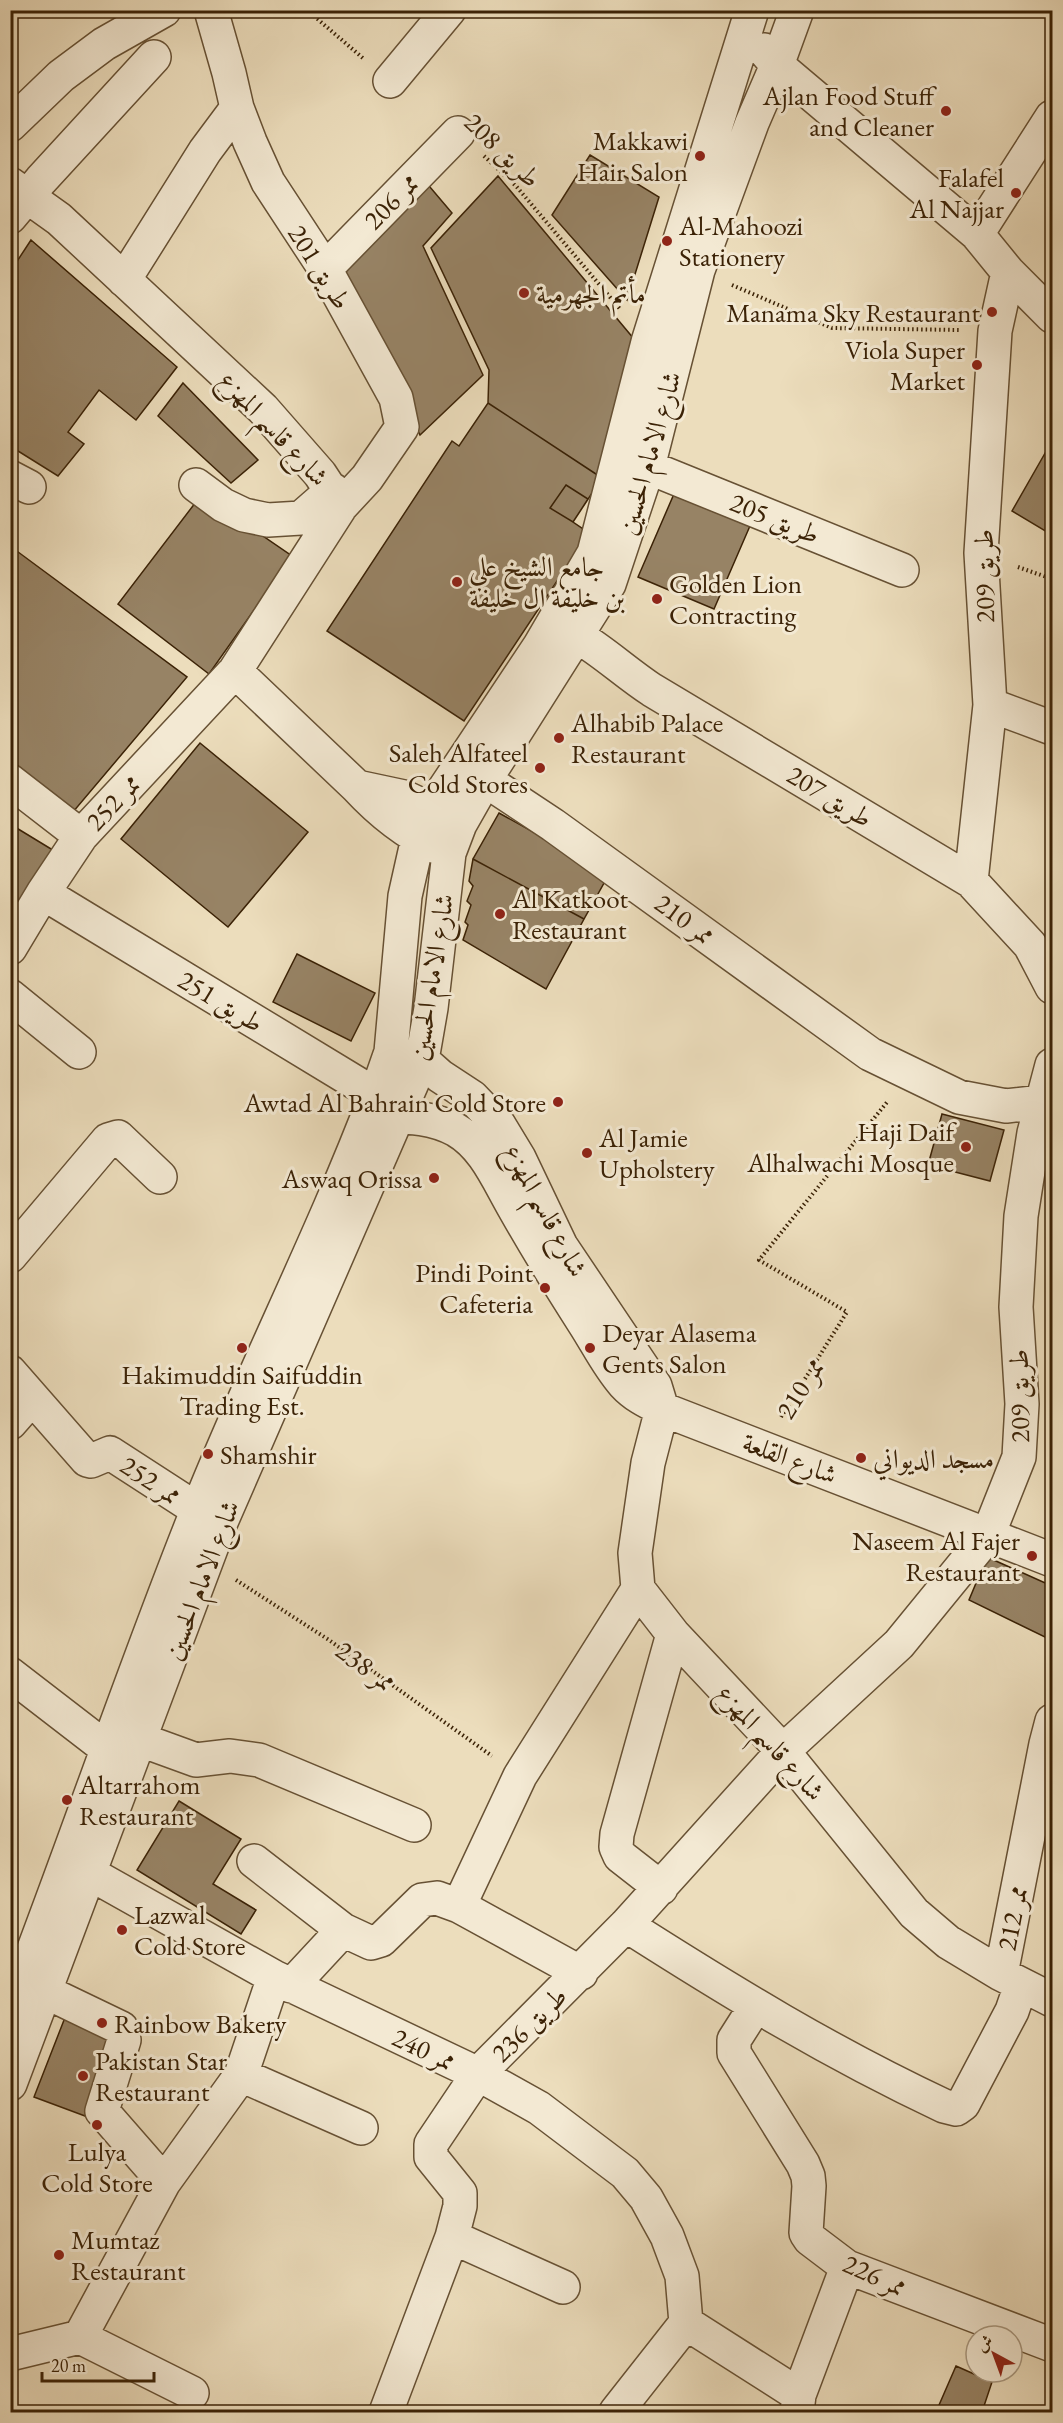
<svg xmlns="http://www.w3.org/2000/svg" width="1063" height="2423" font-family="'EB Garamond',Amiri,serif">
<rect width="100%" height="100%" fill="#ecddbc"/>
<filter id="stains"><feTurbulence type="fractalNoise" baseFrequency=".00333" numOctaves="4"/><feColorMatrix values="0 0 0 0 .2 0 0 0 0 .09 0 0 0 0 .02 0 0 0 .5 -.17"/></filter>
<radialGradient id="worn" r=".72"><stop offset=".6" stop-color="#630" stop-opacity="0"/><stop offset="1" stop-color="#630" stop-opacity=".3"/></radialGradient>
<path fill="#978365" stroke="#3b2206" stroke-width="1.5" d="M590 155 659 197 627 300 552 215Z
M498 176 634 339 602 478 488 403 489 370 431 248Z
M424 180 452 213 423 246 483 375 420 435 337 267Z
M31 240 177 367 136 420 99 390 68 432 84 444 58 476 10 446V272Z
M183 383 258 460 231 483 158 416Z
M488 403 602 478 573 522 589 533 464 721 327 631 452 441 459 446Z
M1052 441V535L1012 511Z
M566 485 588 499 573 522 550 508Z
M677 487 753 519 714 609 638 577Z
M202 494 292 556 209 674 118 604Z
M10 546 187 677 73 812 10 759Z
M200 743 308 832 228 927 121 839Z
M499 813 609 874 584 919 473 859Z
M10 824 61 855 10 920Z
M473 859 584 919 546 989 463 940 468 925 465 922 471 905 467 901 473 886 469 881Z
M297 954 375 993 351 1041 273 1002Z
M942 1114 1004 1130 990 1181 928 1165Z
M987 1557 1052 1586V1631L1049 1639 969 1600Z
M179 1801 241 1839 213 1884 256 1910 241 1934 137 1870Z
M66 2015 116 2034 85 2116 34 2097Z
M956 2366 992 2382 982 2412H936Z"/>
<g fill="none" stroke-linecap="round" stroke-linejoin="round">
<g stroke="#675134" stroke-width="36">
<path id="minor" d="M764 50 777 65 977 234 1008 272 1052 316
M390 81 449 10
M10 125 61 76 104 44 164 10
M10 184 59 219 263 409 320 474 341 506
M10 217 41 180 154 57
M977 234 1052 117
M325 269 458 133
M124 280 205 151 237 108
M648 467 902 570
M10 477 29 487
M196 485 223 505 244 515 268 520 301 518 333 490
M577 636C604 652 626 673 652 690L971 881 1030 945 1052 987
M235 671 357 787C381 813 405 832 436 847
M990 705 1052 728
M467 768 553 825 870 1054 959 1097 1006 1106 1042 1102
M10 781 81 836
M357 787 404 797 449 818
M971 881 990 705 981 553 995 331 1008 272
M43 893 376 1095 397 1102
M10 948 43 893 81 836 235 671 341 506 367 478 402 427 396 398 325 269 268 182 250 142 237 108 229 73 211 10
M10 996 79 1052
M401 1055 422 1060 440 1076 472 1097 499 1125 519 1158 561 1246 655 1386 662 1409 648 1463 635 1553 638 1589 673 1634 783 1751 914 1913 948 1942 1001 1974 1052 2000
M376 1116C404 1117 430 1116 456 1130 484 1146 497 1178 513 1206 535 1245 559 1284 584 1323 597 1343 608 1366 624 1384 635 1396 648 1402 662 1409L1052 1560
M10 1256 108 1140 118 1137 160 1177
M10 1372 87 1460 91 1461 110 1453 198 1510 217 1520
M10 1423 32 1398
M10 1674 106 1748
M141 1740 196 1760 230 1756 259 1760 414 1825
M254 1861 343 1930
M68 1864 89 1873 274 1977 478 2074 539 2108 625 2173 646 2198 667 2236 682 2276 686 2323 799 2395
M661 1888 620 1856 616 1847 617 1834 673 1634
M459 1906 520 1776 638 1589
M626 1925C731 1992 831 2053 944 2106L956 2109 963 2104 1012 2011 1021 1985
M1001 1974 1046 1744 1052 1721
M291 1986 343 1930 371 1943 381 1940 422 1900 437 1898 459 1906 581 1973
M44 1991 121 2028 124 2040 102 2111 164 2182
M755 2007 734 2040V2053L803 2164 808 2176 809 2186 806 2233 810 2239 847 2267 1052 2345
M10 2012C74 1847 130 1679 196 1514 252 1373 322 1237 376 1095L391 1052 405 896 418 838 431 809 539 647 594 553 648 342 752 10
M241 2075 361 2128
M10 2084 221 1522 422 1060 431 1008 449 853 460 824 485 780 609 584 648 467 698 270 752 123 777 65 797 10
M452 2237 563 2287
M80 2337 192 2393
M10 2354 80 2337 164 2182 241 2075 274 1977
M386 2412 452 2237 460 2206V2193L431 2157V2144L478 2074 626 1925 783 1751 899 1644 988 1535 1019 1457 1022 1404 1016 1307 1021 1216 1034 1133 1052 1065
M616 2412 686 2323
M797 2412 799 2395 847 2267"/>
</g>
<path stroke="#3b2206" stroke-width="4" stroke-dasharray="1.5 3" stroke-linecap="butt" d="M307 10 364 59
M484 156 516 186 620 309
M732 285 832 328 959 330
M1018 567 1052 579
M781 1417 847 1312 759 1260 888 1101
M236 1580 329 1640 492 1756"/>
<use href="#minor" stroke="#f3e9d3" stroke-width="33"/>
</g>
<g fill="#8f2418" stroke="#f3e9d3" stroke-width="2">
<circle cx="946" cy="111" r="6"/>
<circle cx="700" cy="156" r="6"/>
<circle cx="1016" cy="193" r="6"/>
<circle cx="667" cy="241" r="6"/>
<circle cx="524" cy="293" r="6"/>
<circle cx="992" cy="312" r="6"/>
<circle cx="977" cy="365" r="6"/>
<circle cx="457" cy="582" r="6"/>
<circle cx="657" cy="599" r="6"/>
<circle cx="559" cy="738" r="6"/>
<circle cx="540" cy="768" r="6"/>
<circle cx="500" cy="914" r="6"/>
<circle cx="558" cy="1102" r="6"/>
<circle cx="966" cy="1147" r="6"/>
<circle cx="587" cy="1153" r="6"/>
<circle cx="434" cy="1178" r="6"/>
<circle cx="545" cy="1288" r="6"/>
<circle cx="242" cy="1348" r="6"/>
<circle cx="590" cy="1348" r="6"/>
<circle cx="208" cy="1454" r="6"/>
<circle cx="861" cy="1458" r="6"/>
<circle cx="1032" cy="1556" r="6"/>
<circle cx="67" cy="1800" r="6"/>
<circle cx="122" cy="1930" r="6"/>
<circle cx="102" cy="2023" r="6"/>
<circle cx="83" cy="2076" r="6"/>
<circle cx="97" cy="2125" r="6"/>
<circle cx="59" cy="2255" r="6"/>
</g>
<g text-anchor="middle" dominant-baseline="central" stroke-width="6" stroke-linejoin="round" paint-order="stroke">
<g font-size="27" fill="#3b2206" stroke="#f3e9d3" text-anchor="start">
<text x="934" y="95" text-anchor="end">Ajlan Food Stuff<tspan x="934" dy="31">and Cleaner</tspan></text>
<text x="688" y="140" text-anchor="end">Makkawi<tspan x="688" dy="31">Hair Salon</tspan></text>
<text x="1004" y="177" text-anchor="end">Falafel<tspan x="1004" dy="31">Al Najjar</tspan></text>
<text x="679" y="225">Al-Mahoozi<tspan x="679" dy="31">Stationery</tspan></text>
<text x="536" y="293">مأتم الجهرمية</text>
<text x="980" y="312" text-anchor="end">Manama Sky Restaurant</text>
<text x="965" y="349" text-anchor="end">Viola Super<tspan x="965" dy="31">Market</tspan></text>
<text x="469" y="566">جامع الشيخ علي<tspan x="469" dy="31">بن خليفة ال خليفة</tspan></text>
<text x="669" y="583">Golden Lion<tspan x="669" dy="31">Contracting</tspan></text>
<text x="571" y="722">Alhabib Palace<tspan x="571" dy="31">Restaurant</tspan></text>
<text x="528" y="752" text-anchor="end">Saleh Alfateel<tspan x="528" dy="31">Cold Stores</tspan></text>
<text x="512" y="898">Al Katkoot<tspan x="512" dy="31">Restaurant</tspan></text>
<text x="546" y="1102" text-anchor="end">Awtad Al Bahrain Cold Store</text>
<text x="954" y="1131" text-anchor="end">Haji Daif<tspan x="954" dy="31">Alhalwachi Mosque</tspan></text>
<text x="599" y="1137">Al Jamie<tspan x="599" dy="31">Upholstery</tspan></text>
<text x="422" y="1178" text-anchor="end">Aswaq Orissa</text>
<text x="533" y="1272" text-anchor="end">Pindi Point<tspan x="533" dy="31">Cafeteria</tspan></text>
<text x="602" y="1332">Deyar Alasema<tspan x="602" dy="31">Gents Salon</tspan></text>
<text x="242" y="1374" text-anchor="middle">Hakimuddin Saifuddin<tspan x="242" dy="31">Trading Est.</tspan></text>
<text x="220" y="1454">Shamshir</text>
<text x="873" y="1458">مسجد الديواني</text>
<text x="1020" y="1540" text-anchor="end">Naseem Al Fajer<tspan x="1020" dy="31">Restaurant</tspan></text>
<text x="79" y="1784">Altarrahom<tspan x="79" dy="31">Restaurant</tspan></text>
<text x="134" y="1914">Lazwal<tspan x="134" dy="31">Cold Store</tspan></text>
<text x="114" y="2023">Rainbow Bakery</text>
<text x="95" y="2060">Pakistan Star<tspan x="95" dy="31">Restaurant</tspan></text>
<text x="97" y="2151" text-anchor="middle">Lulya<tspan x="97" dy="31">Cold Store</tspan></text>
<text x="71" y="2239">Mumtaz<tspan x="71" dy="31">Restaurant</tspan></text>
</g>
<g font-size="27" fill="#3b2206" stroke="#f3e9d3">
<text transform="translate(503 150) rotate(44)">طريق 208</text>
<text transform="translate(391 201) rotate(-46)">ممر 206</text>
<text transform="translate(320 267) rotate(58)">طريق 201</text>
<text transform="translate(274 428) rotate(47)">شارع قاسم المهزع</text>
<text transform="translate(649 453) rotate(-74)">شارع الامام الحسين</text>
<text transform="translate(775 518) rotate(22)">طريق 205</text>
<text transform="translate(984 576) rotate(-91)">طريق 209</text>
<text transform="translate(830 796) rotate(31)">طريق 207</text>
<text transform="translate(113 802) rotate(-47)">ممر 252</text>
<text transform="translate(685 919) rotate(36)">ممر 210</text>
<text transform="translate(431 977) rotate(-81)">شارع الامام الحسين</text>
<text transform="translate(221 1001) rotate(31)">طريق 251</text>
<text transform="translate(546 1210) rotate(62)">شارع قاسم المهزع</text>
<text transform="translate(800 1388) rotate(-58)">ممر 210</text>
<text transform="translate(1019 1396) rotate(-91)">طريق 209</text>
<text transform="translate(790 1458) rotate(21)">شارع القلعة</text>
<text transform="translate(151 1480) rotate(33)">ممر 252</text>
<text transform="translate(201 1580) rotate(-69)">شارع الامام الحسين</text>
<text transform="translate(366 1666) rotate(36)">ممر 238</text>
<text transform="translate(771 1742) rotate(48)">شارع قاسم المهزع</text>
<text transform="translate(1012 1918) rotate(-79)">ممر 212</text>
<text transform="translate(529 2024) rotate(-45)">طريق 236</text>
<text transform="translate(424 2049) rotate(25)">ممر 240</text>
<text transform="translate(875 2275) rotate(24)">ممر 226</text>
</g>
</g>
<rect width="1063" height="2423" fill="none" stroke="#ecddbc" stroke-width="36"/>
<rect x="12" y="12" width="1039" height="2399" fill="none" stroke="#3b2206" stroke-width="3"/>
<rect x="18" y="18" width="1027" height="2387" fill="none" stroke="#3b2206" stroke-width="1.5"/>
<g transform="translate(994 2354) rotate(319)"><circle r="28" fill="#f3e9d3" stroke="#a99981" stroke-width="1.5"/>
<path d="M0-4.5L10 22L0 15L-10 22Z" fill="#8f2418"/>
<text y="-9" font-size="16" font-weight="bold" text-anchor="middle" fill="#3b2206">ش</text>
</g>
<path d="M42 2372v9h112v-9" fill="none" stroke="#3b2206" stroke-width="3"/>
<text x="51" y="2372" font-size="18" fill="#3b2206" stroke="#f3e9d3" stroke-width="4.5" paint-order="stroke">20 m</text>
<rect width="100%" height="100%" filter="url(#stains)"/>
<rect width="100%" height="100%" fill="url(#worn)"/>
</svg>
